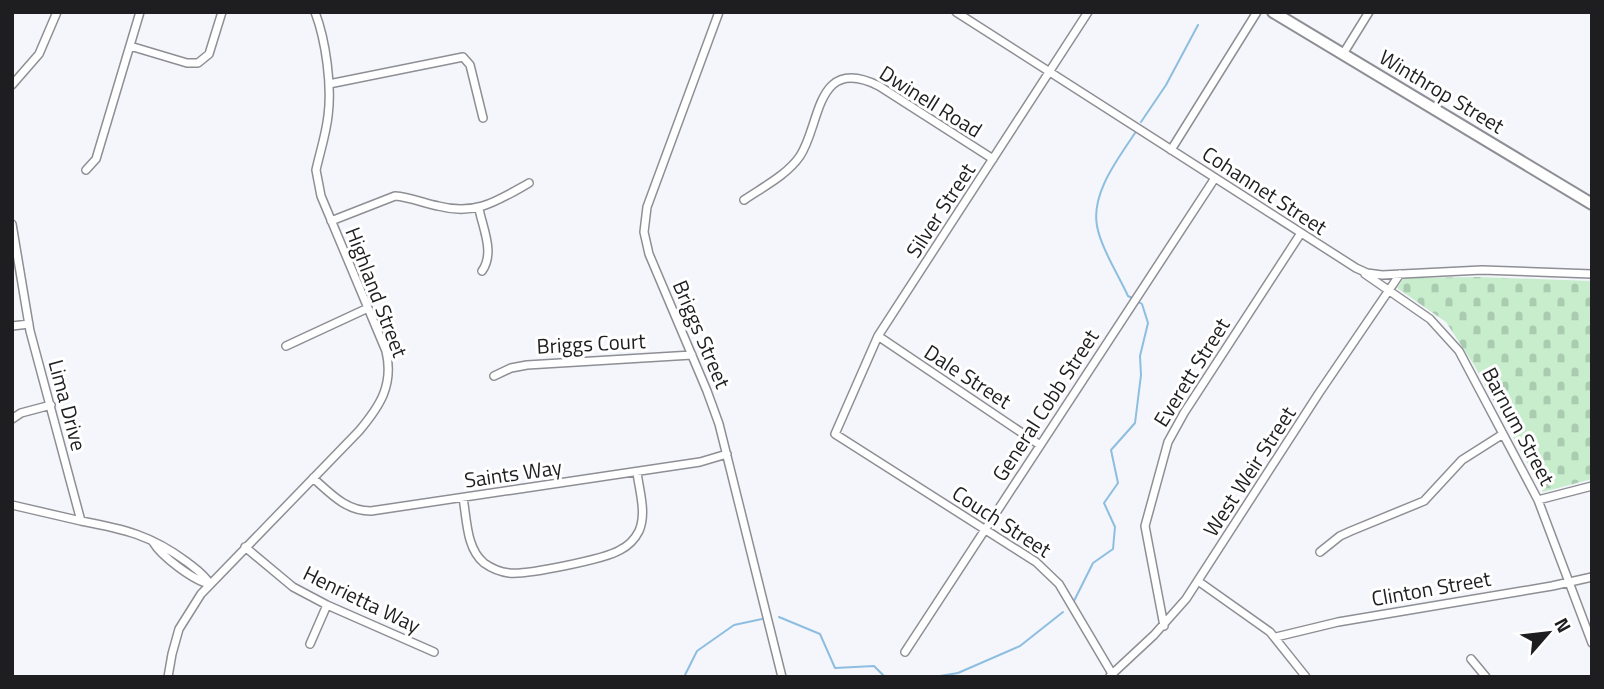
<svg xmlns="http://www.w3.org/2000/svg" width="1604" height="689" font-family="'Titillium Web',sans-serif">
<defs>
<pattern id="cemetery-stones" width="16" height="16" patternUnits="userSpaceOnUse" patternTransform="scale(1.75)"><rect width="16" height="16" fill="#c7edcd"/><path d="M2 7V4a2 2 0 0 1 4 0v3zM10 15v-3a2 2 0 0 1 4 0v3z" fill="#aacbb0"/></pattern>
</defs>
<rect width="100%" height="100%" fill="#f4f6fc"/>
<path fill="url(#cemetery-stones)" d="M1478 277 1592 281V479L1543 492 1474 365 1446 322 1397 288 1404 278Z"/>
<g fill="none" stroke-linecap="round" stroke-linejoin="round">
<path stroke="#8dbee0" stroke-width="2" d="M1141 122 1166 85 1198 25
M1132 298 1128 296C1119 276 1101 248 1097 226 1091 193 1118 159 1135 133
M1074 601 1093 563 1113 549 1115 527 1104 503 1118 483 1111 450 1135 423 1141 375 1140 356 1148 323 1142 304 1137 301
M779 617 820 634 835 668 874 666 885 677
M684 677 697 651 734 625 762 619
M934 677 958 673 1020 646 1063 612"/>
<g stroke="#8e8f94" stroke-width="10">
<path id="minor" d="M719 12 647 207 644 232 649 254 707 391 719 424 782 677
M956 12 1356 268 1367 273 1382 275 1482 270 1592 274
M1088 12 878 336 835 434 1036 562 1059 584 1114 677
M130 46 187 63H198L209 54 222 12
M1343 54 1369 12
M329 84 463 57 470 65 483 118
M12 85 39 54 57 12
M1171 150 1257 12
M86 170 96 159 140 12
M744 200C763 187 787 175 800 156 821 125 815 54 879 86L993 159
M479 209C483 229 495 253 482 271
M331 221 395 196C410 197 423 203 438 206 476 216 497 201 529 183
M12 224 30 331 81 521C124 529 151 535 187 562 196 569 204 574 210 584
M1365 274 1430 319 1459 351 1538 500 1592 643
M12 326 29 324
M878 336 1040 445
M286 346 368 308
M494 376 511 368 527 365 692 355
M12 419 21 413 51 405
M313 478C331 494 346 511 371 511L700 462 727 454
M463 498C467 519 466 548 484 563 491 568 501 572 509 573 527 575 605 559 620 550 628 546 635 539 639 531 647 513 639 490 637 472
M1538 500 1592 486
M12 505 81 521
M153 542C161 556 194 581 210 584
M245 547 293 587 327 605 434 652
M1320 552 1340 536 1351 531 1424 501 1462 460 1503 434
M1198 581 1270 632 1306 677
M1164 626 1145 526 1168 442 1184 413 1301 233
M1276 637 1338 622 1552 586 1592 577
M310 644 327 605
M905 652 1215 178
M1471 659 1486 677
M1110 676 1154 635 1186 599 1319 393 1400 274
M168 677 172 654 179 629 201 594 359 431C380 406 394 385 386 351L321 196 316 170C320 152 326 134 328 116 332 86 326 41 315 12"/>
</g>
<g stroke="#8e8f94" stroke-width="14">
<path id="highway" d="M1273 12 1592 204"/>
</g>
<use href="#minor" stroke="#fff" stroke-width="7"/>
<use href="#highway" stroke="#fff" stroke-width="10"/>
</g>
<g text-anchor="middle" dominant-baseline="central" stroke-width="6" stroke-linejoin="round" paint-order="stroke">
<g font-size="21" fill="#1e1e20" stroke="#fff">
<text transform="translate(1442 91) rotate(31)">Winthrop Street</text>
<text transform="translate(931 101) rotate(32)">Dwinell Road</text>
<text transform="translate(1265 190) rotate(33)">Cohannet Street</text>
<text transform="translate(940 210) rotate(-57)">Silver Street</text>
<text transform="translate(377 292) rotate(69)">Highland Street</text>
<text transform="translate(702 334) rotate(67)">Briggs Street</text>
<text transform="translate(591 343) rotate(-3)">Briggs Court</text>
<text transform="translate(1191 372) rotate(-58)">Everett Street</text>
<text transform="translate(968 376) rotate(33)">Dale Street</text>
<text transform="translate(68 405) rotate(75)">Lima Drive</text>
<text transform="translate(1045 405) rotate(-57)">General Cobb Street</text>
<text transform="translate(1519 426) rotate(62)">Barnum Street</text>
<text transform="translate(1249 471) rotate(-57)">West Weir Street</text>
<text transform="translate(513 473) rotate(-8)">Saints Way</text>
<text transform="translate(1002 521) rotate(33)">Couch Street</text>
<text transform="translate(1431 588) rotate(-10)">Clinton Street</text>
<text transform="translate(362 599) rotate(26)">Henrietta Way</text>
</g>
</g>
<rect width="1604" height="689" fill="none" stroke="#1e1e20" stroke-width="28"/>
<g transform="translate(1548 633) rotate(62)" stroke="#ffffff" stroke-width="5" paint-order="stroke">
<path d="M0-5L12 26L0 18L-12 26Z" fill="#1e1e20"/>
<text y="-10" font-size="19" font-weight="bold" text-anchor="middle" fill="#1e1e20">N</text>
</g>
</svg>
